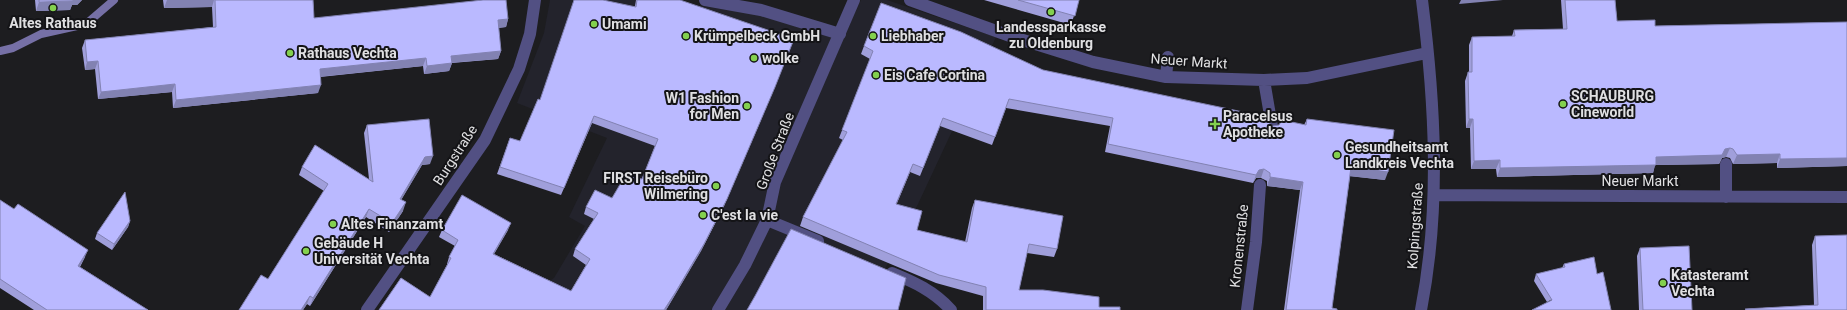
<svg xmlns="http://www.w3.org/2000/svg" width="1847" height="310" font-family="Roboto,sans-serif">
<rect width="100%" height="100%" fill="#1d1d20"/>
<path fill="#23232c" d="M550 0H658L757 14 843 38 861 0H887L996 37 918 204 864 310H504L554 278 585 226 569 217 607 138 517 103 544 33Z"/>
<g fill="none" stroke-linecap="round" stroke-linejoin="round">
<path stroke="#7670a6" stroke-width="8" d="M0 51 13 48 41 34 86 24 114 0"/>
<path stroke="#525083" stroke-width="12" d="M705 0 761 10 840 34
M910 0 1010 36 1093 62 1166 77 1264 80 1307 78 1427 53
M1166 77 1168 57
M1264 80 1272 127
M1434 195 1847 197
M1726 197V164
M767 220 818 241
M892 273C914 282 934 291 951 310
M367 310 485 140 519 69 530 34 535 0
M718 310 745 265 767 220 775 182 854 0
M1247 310 1256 242 1260 185
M1421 310C1441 208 1435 103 1422 0"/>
</g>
<path fill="#a09fdb" d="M35 0H82L77 5H72L70 10 36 11Z
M163 0H313L314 18 508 19 506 27 498 28 501 51 498 59 452 63 449 71 424 74 423 66 320 77 318 93 173 108 172 92 98 99 95 69 85 70 82 48 85 40 213 27 212 7 164 8Z
M636 0H680L772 94 724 206 701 251 672 300 666 310H379L401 278 430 297 447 265V264L449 257 455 246 439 237 442 230H508L494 254 571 291 586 265 573 256 575 249 594 219 584 214 586 207 612 198 642 179 655 146 592 123 561 195 497 174 510 138 520 141 540 100 635 6Z
M984 0H1079L1071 25Z
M1561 0H1615L1617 21 1655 26 1847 22V166L1777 168V163L1733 164 1730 158 1726 157 1722 158 1719 164 1655 165 1653 173 1497 177 1496 169H1471L1470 128H1466L1465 81 1468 72H1469V45L1472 37 1512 36 1514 30 1563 29Z
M864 46 1043 70 1269 123 1273 126 1304 125 1307 119 1385 180 1350 176 1332 308 1337 310H1284L1300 190 1267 186V181L1261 178H1256L1253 183 1105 152 1110 126 1006 108 992 145 940 126 920 176 910 172 896 205 917 230 965 242 972 208 975 200 1057 249 1054 257 1027 253 1019 290 1099 307 1120 310H983V296L936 283 800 226 803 217 843 140 839 138 870 59 861 54Z
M367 125 430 164 422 165 401 200 403 211 389 232 366 217 310 306 307 304 303 310H239L268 279 324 191 299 175 302 167 369 179 364 133Z
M0 200 85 257 80 267 148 310H34L0 288Z
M130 221 128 227 112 250 95 239 97 233Z
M1815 236 1847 310H1745V309L1814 305 1812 245Z
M1640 248 1692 310H1639L1637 256Z
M1564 264 1597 274 1547 302 1534 281 1536 274 1562 268Z"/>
<path fill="#8282b2" d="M72 0H82L77 5H72L70 10 36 11 39 2Z
M167 0H214L212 7 164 8Z
M1461 0H1503L1459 4Z
M508 19 506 27 495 28 498 20Z
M794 39 772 94 724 206 701 251 672 300 666 310H664Z
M501 51 498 59 448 63 451 56Z
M426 58 423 66 317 77 320 69Z
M98 61 95 69 85 70 87 62Z
M452 63 449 71 424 74 427 66Z
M175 84 172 92 98 99 101 92Z
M321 85 318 93 173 108 176 100Z
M594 116 592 123 561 195 564 188Z
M1469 119H1473L1470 128H1466Z
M1730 148 1726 157 1722 158 1719 164 1655 165 1653 173 1497 177 1500 168 1725 149Z
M1780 154 1777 163 1733 164 1737 155Z
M433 156 430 164 422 165 397 207 400 199 425 157Z
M1847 158V166L1777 168 1780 159Z
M1500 160 1496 169H1471L1474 161Z
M913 164 910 172 893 213 896 204Z
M1351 167 1388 172 1385 180 1348 176Z
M1264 169 1261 178H1256L1253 183 1256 175 1259 170Z
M1270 177 1303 182 1300 190 1267 186Z
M406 202 403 211 389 232 392 223Z
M369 209 366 217 310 306 313 298Z
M130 221 128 227 112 250 114 244Z
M511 223 508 230 490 261 493 254Z
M88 250 85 257 76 273 78 266Z
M310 296 307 304 303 310H301Z"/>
<path fill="#bab9ff" stroke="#8282b2" d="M39 0H73V1L39 2Z
M215 0H313L314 18 483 0H506L508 19 498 20 501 51 451 56 452 63 427 66 426 58 320 69 321 85 176 100 175 84 101 92 98 61 87 62 85 40 216 27Z
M574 0H603L636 7 637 0H680L794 39 775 87 727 199 704 244 675 293 664 310H379L401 278 430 297 451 258 449 257 458 240 442 230 462 195 511 223 493 254 571 291 590 259 575 249 598 213 586 207 595 190 612 198 625 176 642 179 658 139 594 116 564 188 500 167 510 138 520 141 538 99 540 100Z
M1018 0H1079L1075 16Z
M1565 0H1615L1617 21 1655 20V26L1847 22V158L1780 159V154L1737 155 1733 149 1730 148 1725 149 1722 155 1656 157V165L1500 168V160L1474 161 1473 119H1469L1468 72H1472V37L1515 36 1514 30 1567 29Z
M881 3 961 32 1043 70 1267 117 1269 123 1273 126 1279 125 1282 120 1306 125 1307 119 1394 130 1388 172 1351 167 1332 308 1337 309V310H1286L1303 182 1270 177V173L1264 169 1259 170 1256 175 1108 144 1113 118 1009 99 995 137 943 118 923 168 913 164 896 204 922 211 917 230 967 242 975 200 1063 216 1057 249 1029 244 1019 290H1043L1099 297V307H1120V310H986V287L939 275 803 217 847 132 842 130 873 51 864 46Z
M429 119 433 156 425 157 400 199 406 202 392 223 369 209 313 298 310 296 301 310H239L261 275 268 279 328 184 302 167 315 145 373 182 367 125Z
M125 192 130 221 114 244 97 233Z
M0 200 14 209 18 204 88 250 78 266 148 310H47L0 279Z
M791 229 906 278 898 310H747L755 296Z
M1847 235V310H1746L1745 309 1818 305 1815 236Z
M1689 246 1692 310H1643L1640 248Z
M1594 257 1597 274 1603 272 1611 310H1532L1552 300 1536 274 1565 267 1564 264Z"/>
<g fill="#83d04e" stroke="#141417" stroke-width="1.5">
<circle cx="53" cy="8" r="4"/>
<circle cx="1051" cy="12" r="4"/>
<circle cx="594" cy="24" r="4"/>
<circle cx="686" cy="36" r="4"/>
<circle cx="873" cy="36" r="4"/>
<circle cx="290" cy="53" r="4"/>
<circle cx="754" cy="58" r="4"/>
<circle cx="876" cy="75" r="4"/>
<circle cx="1563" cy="104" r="4"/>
<circle cx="747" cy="106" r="4"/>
<path d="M1213 118h4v4h4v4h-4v4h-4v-4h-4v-4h4z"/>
<circle cx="1337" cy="155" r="4"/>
<circle cx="716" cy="186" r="4"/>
<circle cx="703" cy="215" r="4"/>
<circle cx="333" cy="224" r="4"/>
<circle cx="306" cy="251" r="4"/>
<circle cx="1663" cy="283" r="4"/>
</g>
<g text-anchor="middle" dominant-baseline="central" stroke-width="4" stroke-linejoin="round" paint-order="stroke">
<g font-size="14" font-weight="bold" fill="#e0e0e2" stroke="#141417" text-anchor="start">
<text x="53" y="23" text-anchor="middle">Altes Rathaus</text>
<text x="602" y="24">Umami</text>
<text x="1051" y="27" text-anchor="middle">Landessparkasse<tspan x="1051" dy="16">zu Oldenburg</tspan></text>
<text x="694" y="36">Krümpelbeck GmbH</text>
<text x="881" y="36">Liebhaber</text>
<text x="298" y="53">Rathaus Vechta</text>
<text x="762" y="58">wolke</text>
<text x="884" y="75">Eis Cafe Cortina</text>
<text x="1571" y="96">SCHAUBURG<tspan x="1571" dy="16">Cineworld</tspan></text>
<text x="739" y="98" text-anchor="end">W1 Fashion<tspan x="739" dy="16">for Men</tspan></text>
<text x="1223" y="116">Paracelsus<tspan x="1223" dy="16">Apotheke</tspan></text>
<text x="1345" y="147">Gesundheitsamt<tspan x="1345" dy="16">Landkreis Vechta</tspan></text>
<text x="708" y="178" text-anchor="end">FIRST Reisebüro<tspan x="708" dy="16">Wilmering</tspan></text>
<text x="711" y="215">C'est la vie</text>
<text x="341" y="224">Altes Finanzamt</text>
<text x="314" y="243">Gebäude H<tspan x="314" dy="16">Universität Vechta</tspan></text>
<text x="1671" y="275">Katasteramt<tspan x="1671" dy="16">Vechta</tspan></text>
</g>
<g font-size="14" fill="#e0e0e2" stroke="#141417">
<text transform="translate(1189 61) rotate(4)">Neuer Markt</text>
<text transform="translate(775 151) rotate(-69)">Große Straße</text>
<text transform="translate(455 155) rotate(-57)">Burgstraße</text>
<text x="1640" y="181">Neuer Markt</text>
<text transform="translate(1415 226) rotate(-86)">Kolpingstraße</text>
<text transform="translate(1239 246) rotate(-84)">Kronenstraße</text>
</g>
</g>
</svg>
